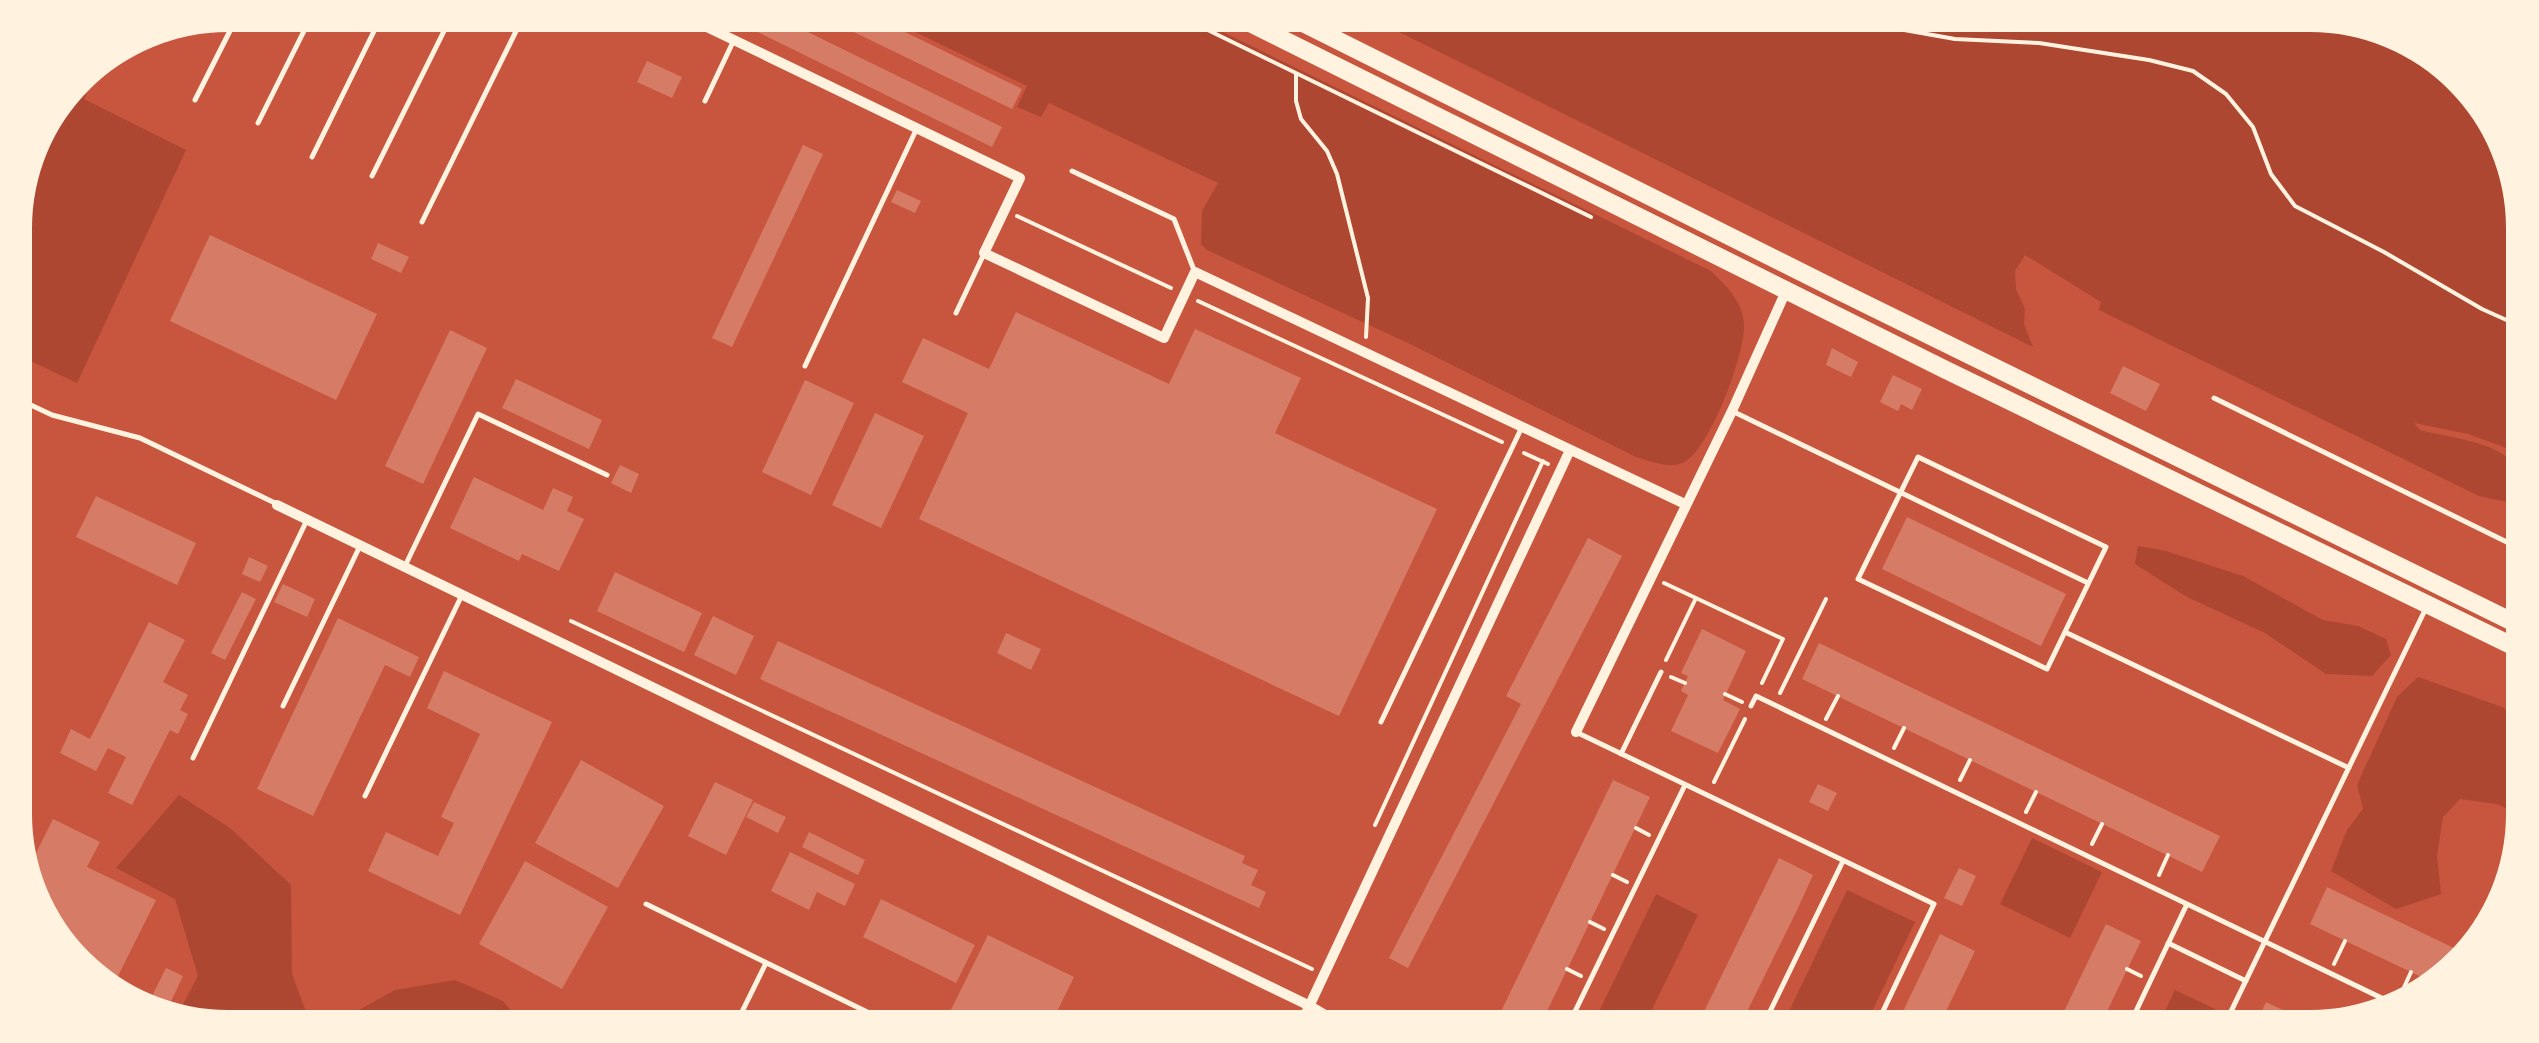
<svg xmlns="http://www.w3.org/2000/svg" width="2539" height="1043" font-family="Manrope,sans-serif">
<rect width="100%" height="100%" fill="#c8553d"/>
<path fill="#ae4732" d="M880 15H1188L1711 271C1726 286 1742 300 1744 323 1746 352 1709 453 1682 463 1667 469 1651 461 1636 457L1408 343 1207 250 1201 244 1202 211 1218 183 1049 103 1041 117 1017 107 1027 86Z
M1365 15H2311L2392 31 2480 98 2522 200 2523 454 2468 434 2414 423 2420 430C2450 438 2504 441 2520 472 2523 479 2523 488 2523 496L2512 503 2479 496 2099 310 2101 302 2025 255 2015 271 2016 289 2025 309 2024 324 2033 347Z
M101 60 84 99 186 150 77 383 16 354V214L37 134 87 68Z
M2138 546 2166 551 2243 576 2323 620 2358 626 2386 639 2391 655 2372 676 2326 674 2265 633 2187 597 2135 564Z
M2418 677 2502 707 2524 718V815L2496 804 2460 799 2443 817 2437 856 2441 894 2396 909 2331 871 2347 830 2363 809 2357 785 2397 697Z
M179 795 230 828 291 885 292 974 312 1028H228L215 1025 181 1008 198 976 175 899 116 868Z
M2032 838 2102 872 2070 938 2000 904Z
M1847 890 1915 922 1864 1028H1781Z
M1656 894 1698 915 1643 1028H1591Z
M455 980 503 1001 525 1028H357V1011L395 990Z
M2175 990 2215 1009 2206 1028H2157Z"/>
<path fill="#d67c66" d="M723 15H773L1002 127 992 147Z
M819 15H870L1022 89 1012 109Z
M647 61 682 77 672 98 637 82Z
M803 145 823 154 732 347 712 338Z
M897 190 921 201 915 213 891 202Z
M210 235 377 314 336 400 170 321Z
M378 243 409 257 401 273 371 259Z
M1016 312 1169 384 1195 329 1301 378 1275 433 1437 509 1339 716 919 519 968 413 902 382 923 338 989 369Z
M450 330 487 348 423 484 385 466Z
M1832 348 1858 362 1851 377 1826 365Z
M2123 366 2160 384 2146 411 2110 393Z
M1893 375 1922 389 1912 410 1901 404 1898 411 1880 402Z
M516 379 602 420 589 449 502 408Z
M805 380 854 403 811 495 762 472Z
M875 413 924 436 881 528 832 505Z
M620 465 639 474 631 493 611 483Z
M474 477 543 510 553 488 573 497 567 511 584 519 559 571 522 554 519 561 450 528Z
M96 496 196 543 177 585 76 537Z
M1907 517 2066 594 2041 646 1882 569Z
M1588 538 1622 556 1408 968 1389 958 1521 704 1506 696Z
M249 557 268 566 260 582 242 574Z
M615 572 702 613 684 652 597 611Z
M283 584 315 599 307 617 274 602Z
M242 592 256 599 225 660 211 653Z
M713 616 754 636 736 675 694 655Z
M338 618 419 657 410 677 385 665 313 816 257 789Z
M149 622 185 640 163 682 188 695 180 710 188 714 178 734 170 730 132 805 108 793 126 757 108 748 96 771 60 753 71 729 90 739Z
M1702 629 1746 651 1723 700 1740 709 1718 753 1671 731 1688 695 1681 691 1688 676 1681 673Z
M1006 633 1041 649 1031 670 997 653Z
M778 641 1245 856 1242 863 1258 870 1251 885 1266 892 1259 908 760 679Z
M1819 643 2220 836 2202 872 1802 679Z
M444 671 552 722 460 915 368 871 386 832 438 856 454 823 441 817 480 734 427 708Z
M581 760 664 806 618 888 535 843Z
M1613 780 1650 797 1539 1028H1493Z
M715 782 753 800 726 855 688 836Z
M1818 784 1837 793 1828 811 1809 802Z
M754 802 786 817 778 833 746 817Z
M53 819 100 842 87 867 156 900 114 984 59 945 28 869Z
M809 832 865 860 858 875 802 847Z
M790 852 855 884 845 906 817 892 809 910 771 891Z
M1779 858 1813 875 1798 908 1739 1028H1696Z
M525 861 608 907 562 989 479 944Z
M1959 868 1976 876 1962 906 1944 898Z
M2327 887 2462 952 2436 984 2310 924Z
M881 899 975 945 956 983 863 937Z
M2106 924 2141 941 2099 1028H2056Z
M1940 934 1975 951 1938 1028H1895Z
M988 935 1074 977 1049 1028H968L947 1018Z
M166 968 183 976 167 1010 149 1002Z
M2266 1002 2302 1019 2298 1028H2254Z
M773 1011 807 1028H765Z"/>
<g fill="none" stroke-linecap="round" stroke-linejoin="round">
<path stroke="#fff3e0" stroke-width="4" d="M1177 15 1591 217
M1820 15 1955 39 2039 43 2149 60 2193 71 2226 94 2253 127 2271 174 2295 206 2384 252 2482 309 2522 327
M1296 73V101L1301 119 1327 151 1337 174 1368 298 1366 337
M1017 216 1171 288
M1198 301 1502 442
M1524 453 1548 464
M1664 583 1783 639 1762 683
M571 621 1312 969
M1666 660 1696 598
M1671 677 1685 683
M1780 693 1826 599
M1725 694 1742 702
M1826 719 1838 696
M1894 748 1904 728
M1960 780 1970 760
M1714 782 1745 719
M2026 812 2036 792
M1375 825 1543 461
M1636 828 1649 835
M2092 844 2102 824
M1613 875 1627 882
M2159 875 2168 855
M1590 922 1604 929
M2334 964 2345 941
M1567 969 1581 976
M2127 969 2141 976
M2401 994 2411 972
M1545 1016 1559 1022
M2105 1016 2119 1022"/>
<path stroke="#fff3e0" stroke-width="5" d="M195 100 238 15
M705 101 733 42
M258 123 312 15
M312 157 382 15
M1072 171 1174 219 1194 270
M372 176 452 15
M422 222 524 15
M956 313 983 256
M805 366 917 128
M16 398 52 415 140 438 275 503
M2214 398 2523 550
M1732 411 2088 583
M1918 457 2106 547 2047 669 1858 579Z
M405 566 478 414 607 475
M2065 632 2349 768
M283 706 359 548
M1751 706 1756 696 2394 1004
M1381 722 1522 427
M1576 732 1934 904 1875 1028
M1621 754 1661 672
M193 758 306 522
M365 796 461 597
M646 904 900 1028
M2168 943 2246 981
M1075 1017 1093 1028
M734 1028 766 963
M1567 1028 1685 785
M1762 1028 1843 861
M2128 1028 2187 904
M2223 1028 2426 608"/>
<path stroke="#fff3e0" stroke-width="10" d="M682 15 1020 178 984 253 1164 338 1195 272 1685 504
M277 505 1310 1006 1347 1028
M1576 732 1732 411 1786 291
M1299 1028 1570 450"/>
<path stroke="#fff3e0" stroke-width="18" d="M1234 15 1946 370 2523 651
M1287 15 1835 289 2523 627"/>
</g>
<path d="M0 0H2539V1043H0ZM228 32H2310A196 196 0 0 1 2506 228V814A196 196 0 0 1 2310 1010H228A196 196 0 0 1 32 814V228A196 196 0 0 1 228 32Z" fill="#fff3e0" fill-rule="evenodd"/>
</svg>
